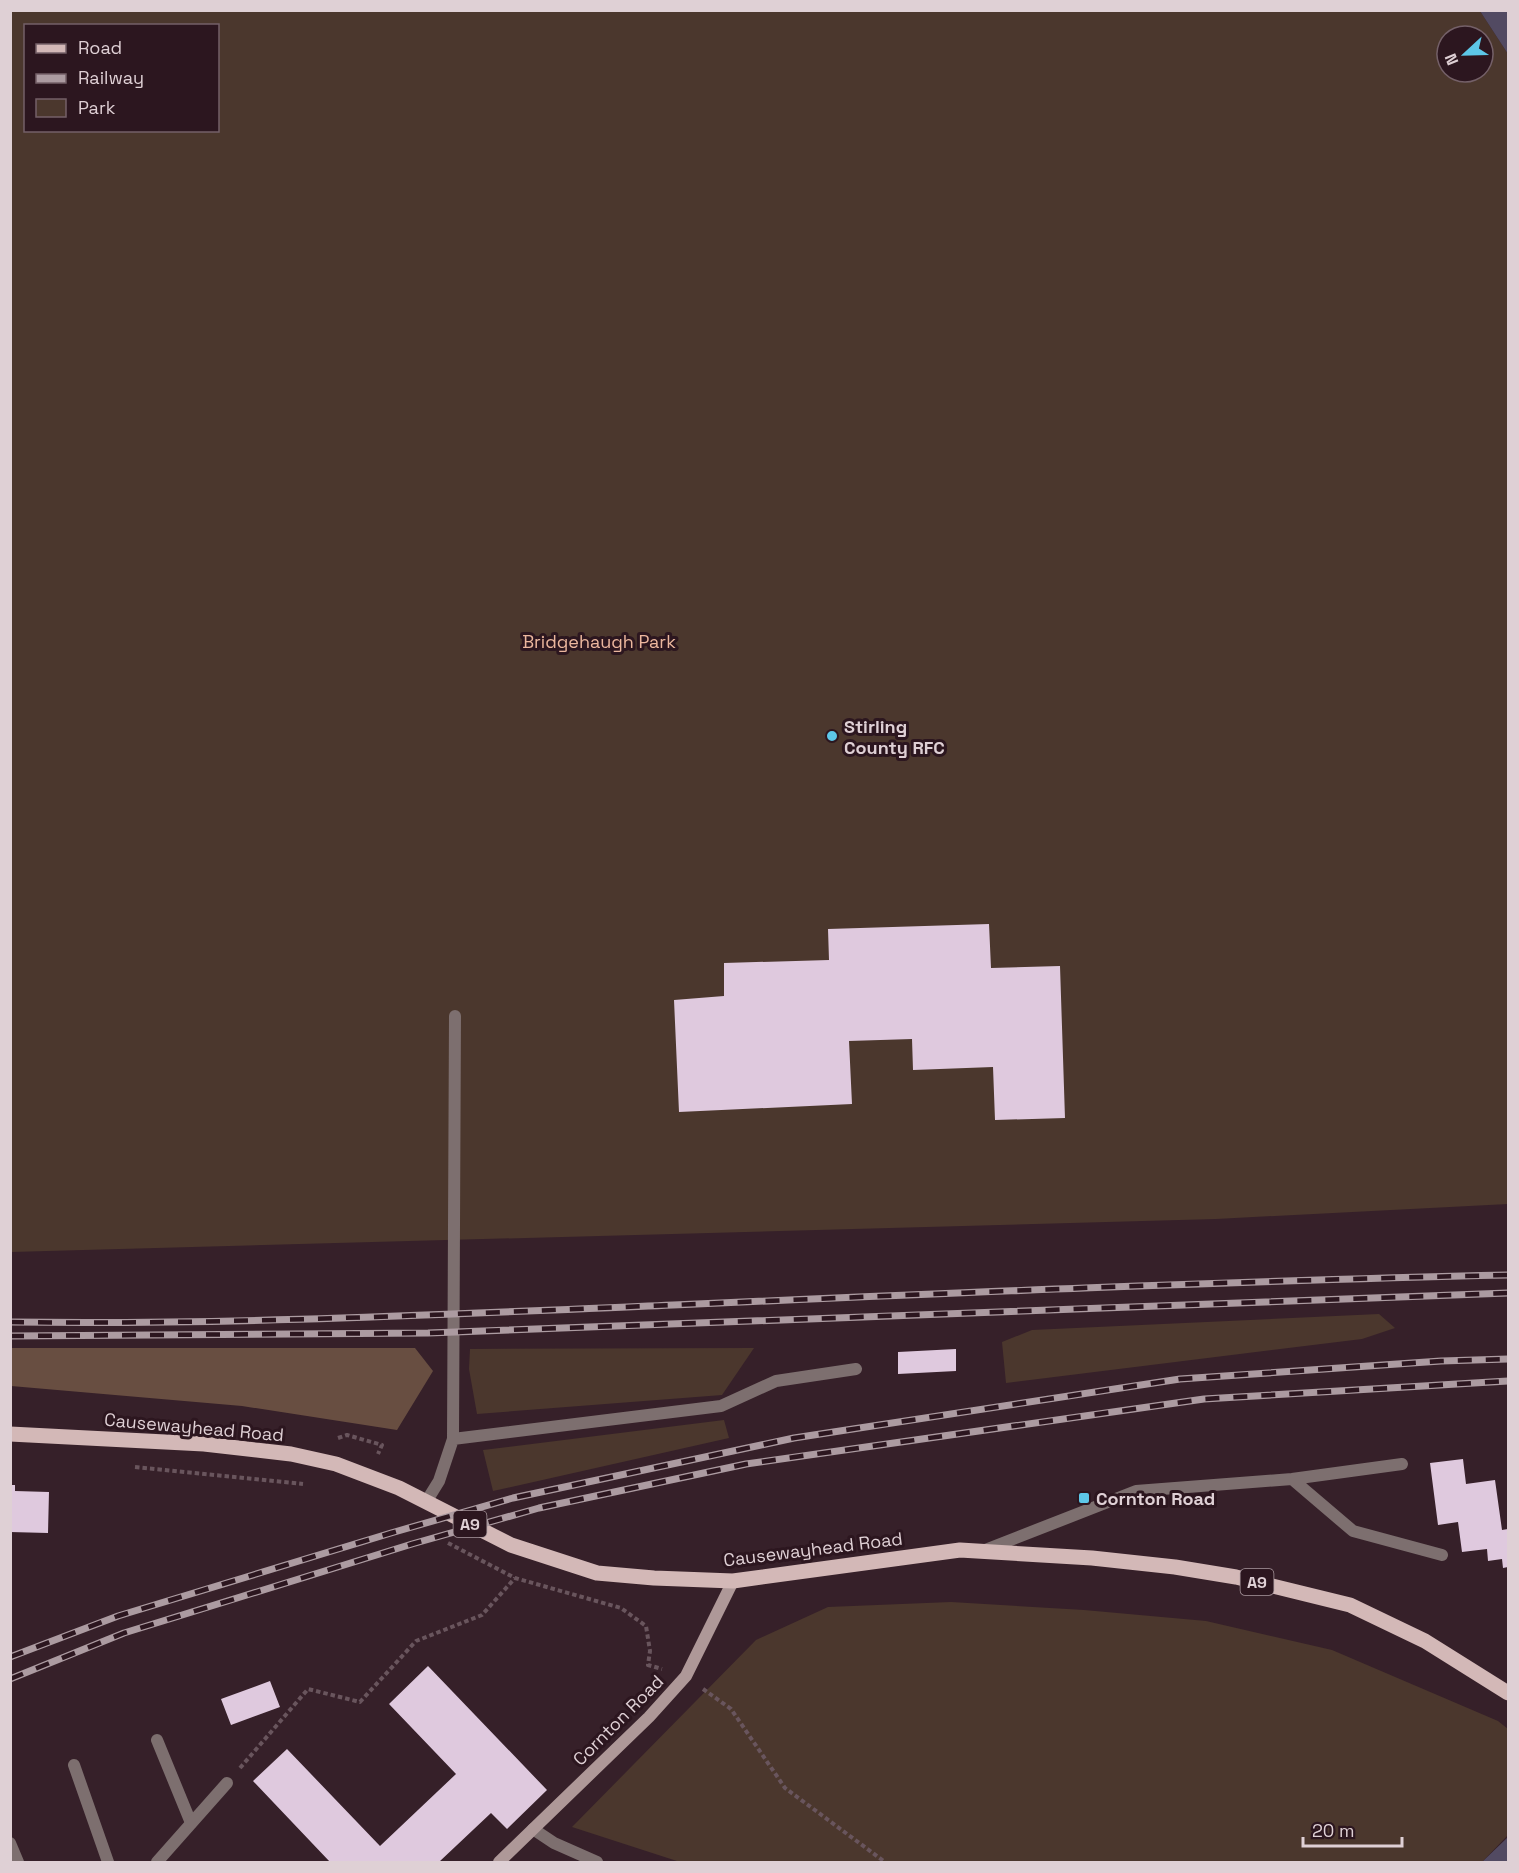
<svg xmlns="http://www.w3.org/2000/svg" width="1519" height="1873" font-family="'Space Grotesk',sans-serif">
<rect width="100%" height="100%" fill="#362029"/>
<path fill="#4b372d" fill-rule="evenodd" d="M10 11H1480L1508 54V1204L1216 1219 11 1252ZM26 26H218V130H26ZM1447 36H1483V72H1447Z
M1379 1314 1395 1328 1362 1339 1006 1383 1002 1342 1032 1330Z
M754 1348 722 1395 477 1414 469 1369 470 1349Z
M724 1420 729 1438 493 1491 483 1450Z
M951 1602 1084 1610 1206 1621 1332 1650 1498 1721 1508 1729V1835L1482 1862H680L572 1827 756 1640 828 1607Z"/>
<path fill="#684e41" d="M10 1348H415L433 1371 397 1430 242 1406 11 1386Z"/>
<path fill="#524a62" d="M1480 11H1508V54Z
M1508 1835V1862H1482L1507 1838Z"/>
<path fill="#dfc9de" d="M989 924 991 968 1060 966 1065 1118 995 1120 993 1067 913 1070 912 1039 849 1041 852 1104 679 1112 674 1000 724 996V963L829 960 828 929Z
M956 1349V1371L898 1374V1352Z
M1463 1459 1466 1484 1495 1480 1502 1530 1508 1529V1567L1503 1568 1502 1559 1488 1561 1487 1549 1462 1552 1458 1522 1438 1525 1430 1463Z
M10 1485H15V1491L49 1492 48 1533 10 1532Z
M428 1666 547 1790 507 1829 491 1813 439 1862H330L253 1781 287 1749 380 1846 456 1774 389 1704Z
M270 1681 280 1707 231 1725 221 1699Z"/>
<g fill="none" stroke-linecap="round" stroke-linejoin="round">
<path stroke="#69555d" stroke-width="4" stroke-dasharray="4.5 3" stroke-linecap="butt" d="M338 1438 347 1435 382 1445 378 1454
M135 1467 303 1484
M448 1543 515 1578 621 1608 646 1626 650 1651 648 1665 662 1669
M703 1689 731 1709 785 1788 885 1862
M240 1768 308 1689 360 1702 416 1641 482 1615 515 1578"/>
<path stroke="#7d6f6f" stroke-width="12" d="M453 1439 721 1406 776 1381 856 1369
M1292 1479 1353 1531 1442 1555
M426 1502 439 1481 453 1439 455 1016
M985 1550 1136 1491 1292 1479 1402 1464
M157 1740 191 1823
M74 1765 108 1862
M10 1843 18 1862"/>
<path stroke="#7d6f6f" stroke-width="12" d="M533 1829 554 1843 597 1862
M157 1862 227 1783"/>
<path stroke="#ae9898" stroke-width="12" d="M499 1862 649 1717 686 1676 733 1581"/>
<path stroke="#d3b8b7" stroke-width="15" d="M10 1434 204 1444 291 1454 336 1464 399 1488 511 1545 597 1573 654 1578 733 1581 960 1550 1092 1558 1175 1567 1236 1577 1350 1605 1425 1641 1508 1693"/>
<g stroke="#ac9ba1" stroke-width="7">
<path id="rail" d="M10 1322C232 1325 452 1314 673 1305 951 1293 1230 1281 1508 1275
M10 1336 428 1333 1508 1293
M10 1657 118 1616 391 1533 513 1498 794 1438 1180 1379 1441 1361 1508 1359
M10 1679 124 1633 412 1544 539 1508 746 1464 1204 1399 1508 1381"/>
</g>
<use href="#rail" stroke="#2c161f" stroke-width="4.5" stroke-dasharray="14" stroke-linecap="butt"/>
</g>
<g fill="#5dc7e8" stroke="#2c161f" stroke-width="2">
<circle cx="832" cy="736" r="6"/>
<rect x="1078" y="1492" width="12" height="12" rx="3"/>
</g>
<g text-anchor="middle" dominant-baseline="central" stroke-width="6" stroke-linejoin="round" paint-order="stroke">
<g fill="#2c161f" stroke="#a9989e" stroke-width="1.5">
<rect x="453.5" y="1511" width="33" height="26" rx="4.5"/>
<rect x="1240.5" y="1569" width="33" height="26" rx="4.5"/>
</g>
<g font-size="16" font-weight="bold" fill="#dfd0d5">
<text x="470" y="1524">A9</text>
<text x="1257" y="1582">A9</text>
</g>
<g font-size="18" fill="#ecb79e" stroke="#2c161f">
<text x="599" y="641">Bridgehaugh Park</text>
</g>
<g font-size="18" font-weight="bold" fill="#dfd0d5" stroke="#2c161f" text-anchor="start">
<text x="844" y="726">Stirling<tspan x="844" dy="21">County RFC</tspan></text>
<text x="1096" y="1498">Cornton Road</text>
</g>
<g font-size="18" fill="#dfd0d5" stroke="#2c161f">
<text transform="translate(194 1427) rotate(5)">Causewayhead Road</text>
<text transform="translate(813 1549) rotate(-7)">Causewayhead Road</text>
<text transform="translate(618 1720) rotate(-45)">Cornton Road</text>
</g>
</g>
<rect width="1519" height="1873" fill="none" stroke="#dfd0d5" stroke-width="24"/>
<rect x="24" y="24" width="195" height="108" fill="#2c161f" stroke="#746068" stroke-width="1.5"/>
<rect x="36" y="44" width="30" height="9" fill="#d3b8b7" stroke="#746068" stroke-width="1.5"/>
<text x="78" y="54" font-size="18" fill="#dfd0d5">Road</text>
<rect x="36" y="74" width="30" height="9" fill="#ac9ba1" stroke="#746068" stroke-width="1.5"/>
<text x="78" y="84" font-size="18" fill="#dfd0d5">Railway</text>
<rect x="36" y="99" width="30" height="18" fill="#4b372d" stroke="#746068" stroke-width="1.5"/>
<text x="78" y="114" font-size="18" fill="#dfd0d5">Park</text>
<g transform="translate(1465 54) rotate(248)"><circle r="28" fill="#2c161f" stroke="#746068" stroke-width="1.5"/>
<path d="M0-4.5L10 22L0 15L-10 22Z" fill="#5dc7e8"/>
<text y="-9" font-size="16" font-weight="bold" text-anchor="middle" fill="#dfd0d5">N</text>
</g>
<path d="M1303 1837v9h99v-9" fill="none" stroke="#dfd0d5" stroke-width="3"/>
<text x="1312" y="1837" font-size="18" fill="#dfd0d5" stroke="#2c161f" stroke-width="4.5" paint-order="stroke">20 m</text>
</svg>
